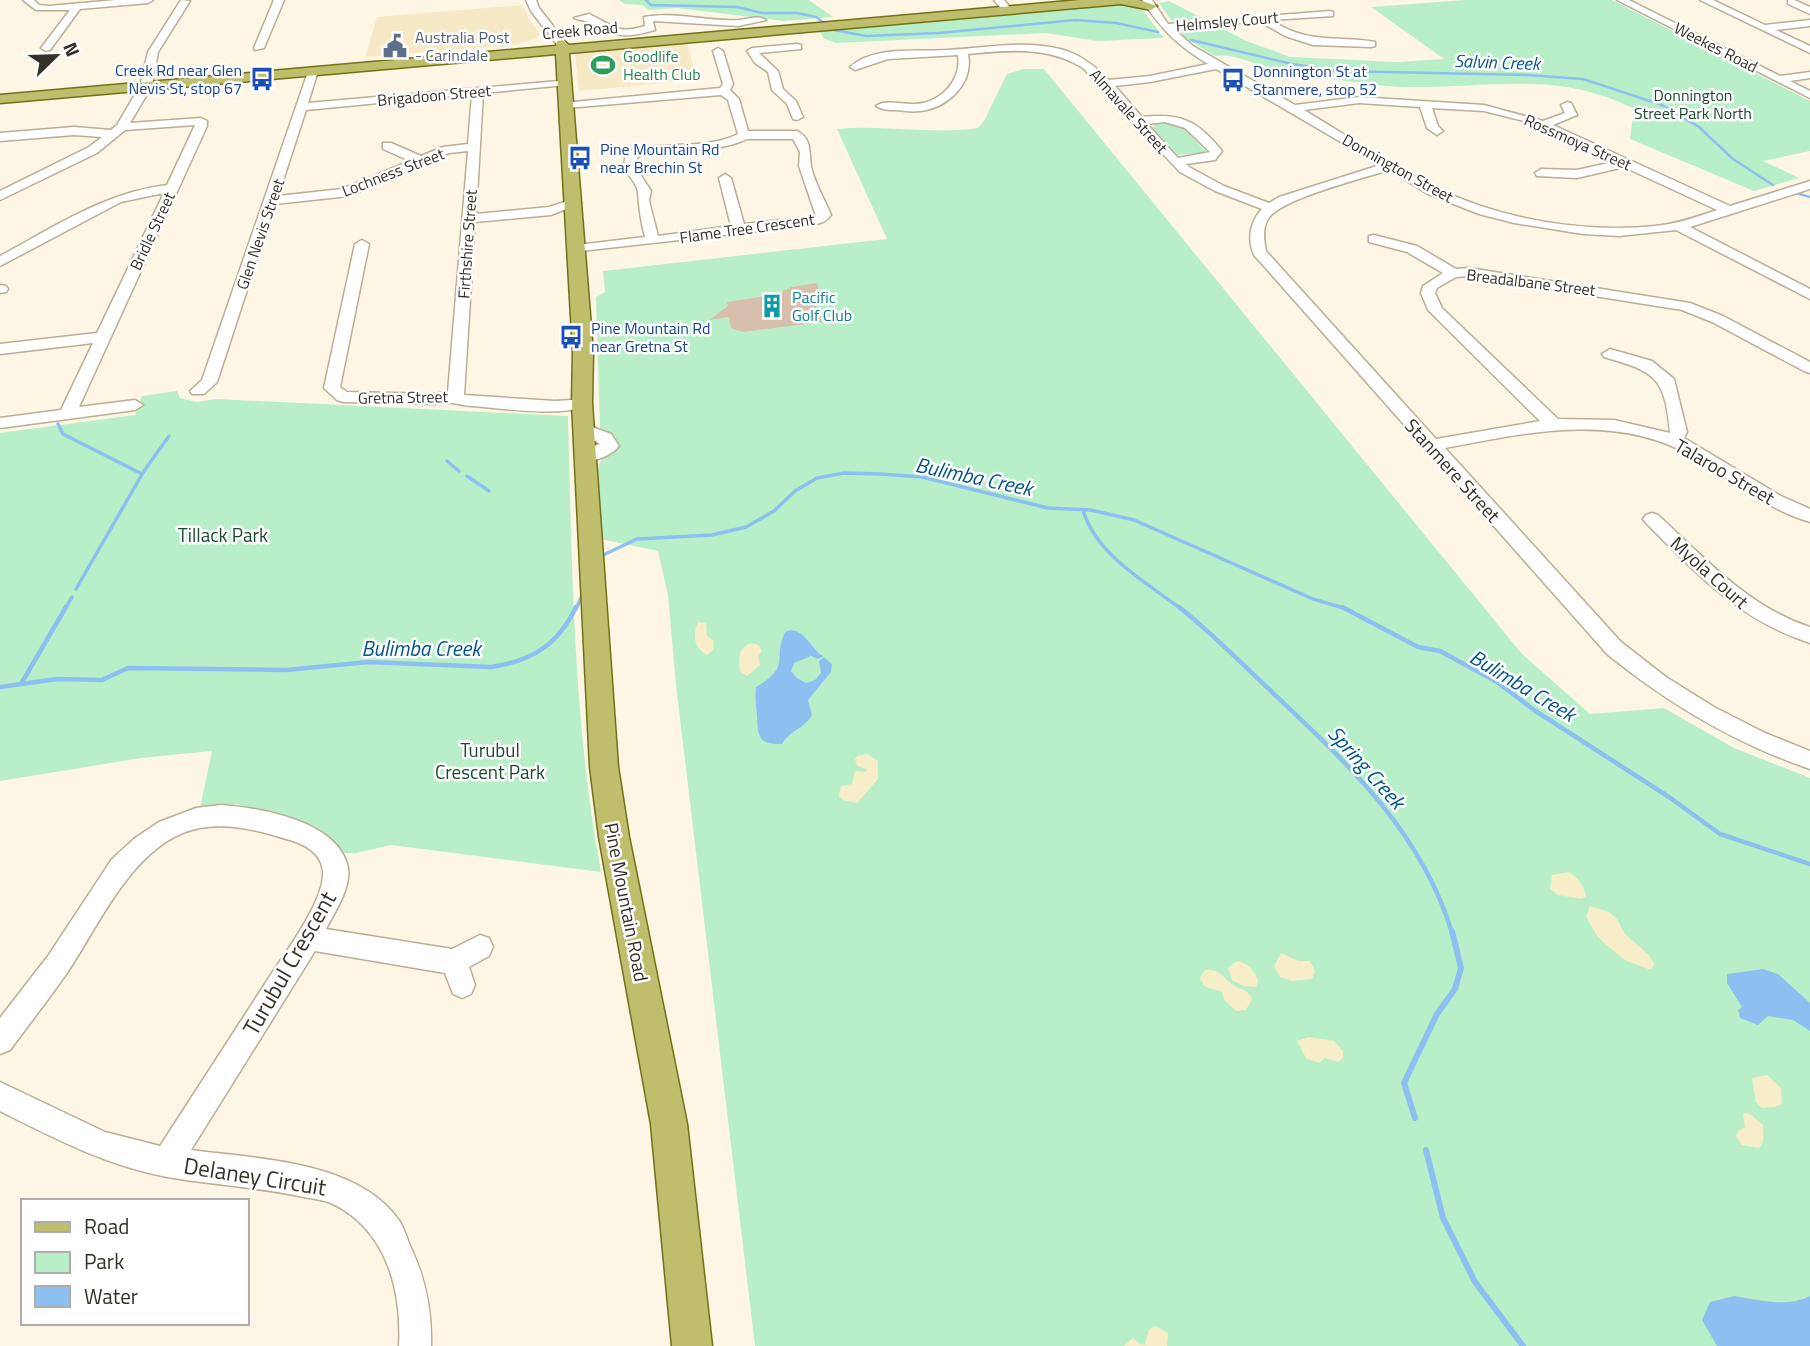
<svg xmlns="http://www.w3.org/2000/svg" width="1810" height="1346" font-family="'Titillium Web',sans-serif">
<rect width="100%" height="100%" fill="#fdf6e5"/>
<path fill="#f8e9c6" d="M523 5 529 19 540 34 536 39 515 45 365 57 377 17Z
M687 42 697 80 579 91 575 54 581 51Z"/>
<path fill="#b8efc9" d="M619 0H809L833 17 784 21 677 8 648 10 643 5 625 4Z
M1465 0H1612L1810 101V151L1763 161 1799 178 1754 191 1630 139 1634 109C1559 70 1489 88 1409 87 1383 87 1356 82 1330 79 1309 76 1287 72 1267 67 1251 63 1232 53 1215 56L1184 37 1179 30 1216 25 1244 40 1290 57 1397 62 1444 59 1371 7Z
M1169 1 1206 20 1172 21 1159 3Z
M1126 4 1141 8 1164 38 1098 41 1046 33 836 43 824 39 819 30Z
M1023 69H1044L1522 654 1590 714 1664 708 1734 748 1810 778V1346H755L676 685 668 595 658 551 601 539 597 474 601 460 614 451 617 445 615 439 600 430 596 297 605 292 603 271 887 239 837 129C884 124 931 135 978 128L984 121 1007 74Z
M1173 122 1181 124 1206 152 1178 155 1152 128 1156 123Z
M177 391 180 398 196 402 217 399 568 416C572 568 573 722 601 872L391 845 356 853H341L334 841 320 830 238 804 200 808 212 751 141 758 0 781V433L135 415 142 396Z"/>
<path fill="#f7edc8" d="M698 622 706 623 707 636 714 641 713 650 707 655C694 648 692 635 698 622Z
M751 643 759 645 762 651 758 656 760 665 747 676 740 671C739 658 737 649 751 643Z
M867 754 878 761V779L857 803 843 800 839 796 841 786 852 784 855 771 866 772 867 769 857 766 855 759 859 755Z
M1569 872C1578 878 1584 885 1586 896L1582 899 1558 895 1550 889 1552 875Z
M1590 906 1609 912 1617 919 1625 934 1648 954 1654 963 1653 968 1648 969 1625 960 1609 947 1598 937 1586 917Z
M1281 953 1299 961H1310L1315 971 1312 979 1292 981 1280 977 1274 966Z
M1237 961C1248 963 1255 971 1258 981L1256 987 1244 986 1232 980 1228 968Z
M1205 970C1221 968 1223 979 1235 986 1243 991 1248 989 1252 999L1246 1010 1236 1011 1225 1001 1222 992 1204 986 1200 978Z
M1309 1037 1334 1041 1343 1051V1058L1338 1062 1325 1058 1319 1063 1306 1058 1297 1041Z
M1767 1075 1781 1088 1782 1104 1775 1107 1762 1108 1756 1102 1752 1078Z
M1743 1113 1750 1114 1763 1125V1142L1759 1148 1742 1145 1736 1136 1738 1131 1745 1127Z
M1156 1326 1168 1333 1167 1346H1124L1133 1338 1140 1344 1145 1345 1149 1329Z"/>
<path fill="#8dc0f1" d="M791 630C807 632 810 648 823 656L818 659 811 656 794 663 791 671 797 678 806 683 815 680 821 673 819 661 824 657 832 664 831 672 808 700 812 715C804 729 789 731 782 744 758 745 758 736 757 716 756 706 755 697 756 687 792 666 772 660 785 632Z
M1763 969 1778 974 1810 1003V1031L1793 1020 1768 1016 1758 1025 1740 1018 1738 1010 1742 1007 1727 983V974Z
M1734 1296C1759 1300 1787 1308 1810 1296V1346H1717L1702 1320 1710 1302Z"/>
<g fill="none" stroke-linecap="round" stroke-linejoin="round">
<path stroke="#8dc0f1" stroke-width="2.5" d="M646 0 651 5 737 7 762 13H797L816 17 834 30 866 36 939 33 1075 20 1116 23 1158 32
M1191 40 1292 64 1339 71 1527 75 1583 79 1662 105 1699 127 1733 159 1773 185
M1783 189 1810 197"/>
<path stroke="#8dc0f1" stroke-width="3.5" d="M58 424 63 434 142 474
M447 461 459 471
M467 476 489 491
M1083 510C1096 555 1146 582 1181 609
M599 557 637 539 712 535 746 527 774 511 795 491 817 478 844 473 880 474 922 477 1048 508 1091 510 1134 520 1313 599 1347 609
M76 589 144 471 169 436
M65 609 72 597
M576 609 584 591"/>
<path stroke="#8dc0f1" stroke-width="4.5" d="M1179 607C1212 633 1242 664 1273 693 1347 763 1422 832 1452 933
M1342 607 1418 647 1440 651 1497 682 1534 710 1669 797 1720 834 1810 864
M21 684 66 607
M0 687 57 679 102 680 128 668 287 670 368 662 491 667C532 661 558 645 576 607"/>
<path stroke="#8dc0f1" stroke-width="6" d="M1415 1118 1404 1083 1437 1014 1455 989 1461 968 1452 931
M1426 1150 1443 1218 1475 1282 1523 1346"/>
</g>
<path fill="#d7bfab" d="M817 283 820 294 813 295 822 322 743 332 731 328 729 317 709 320 728 306 727 302 775 295 792 287Z"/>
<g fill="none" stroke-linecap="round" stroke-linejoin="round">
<g stroke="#baae94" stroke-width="3">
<path id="minor" d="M23 0H34L39 5 49 6 116 0H153L148 3 80 9 50 50 46 51 41 48 70 10H36Z
M181 0 190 1 158 52 152 86 130 123 201 118 207 121V126L79 407 135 400 143 405 135 410 0 428V418L61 410 93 343 0 354V344L97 333 164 193 121 202 0 266V256C54 227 106 192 167 185L195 125 125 130 97 153 0 200V191L89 147 102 137 74 135 0 141V133L74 127 111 130 117 125 140 86 148 52Z
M274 0H284L264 48 255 50 254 48Z
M526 0H536L539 8 567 44 566 46H558L531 11Z
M994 0H1004L1012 10 1004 12Z
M1142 0H1152L1168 24 1330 11 1333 12V16L1271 20C1309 45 1334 35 1375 42V46L1371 47 1313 45 1285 36 1259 21 1174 29 1193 46 1295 105 1359 97 1484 105 1543 121 1565 113 1561 105 1567 102 1571 103 1577 115 1553 125 1730 206 1810 181V189L1690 227 1810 289V299L1676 230 1619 236 1583 234 1514 223 1479 214 1428 194 1389 170C1364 178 1280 199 1268 219 1262 228 1264 241 1266 251L1436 439 1540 421 1428 310 1421 293 1423 286 1443 273 1407 252 1369 242V236L1374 235 1417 246 1456 269 1469 268 1690 303 1723 316 1810 362V373L1804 371 1712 322 1682 310 1469 276 1456 277 1437 288 1435 293 1442 308 1558 419 1614 420 1670 433C1665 377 1656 372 1604 357L1602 354 1610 349 1652 361 1674 379 1687 432 1684 438 1781 496 1810 509V522C1767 510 1732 479 1694 457 1616 412 1528 432 1445 448L1621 642 1666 677 1714 707 1765 733 1810 751V769C1734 743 1669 704 1607 654L1254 255C1247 239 1250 222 1262 209L1215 191 1180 172 1083 68C1048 46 1008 50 968 54 974 84 947 108 920 111 913 112 904 111 897 110 889 110 882 110 876 106 886 99 903 105 915 104 940 103 962 81 958 55L888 59 855 70 850 67C874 45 918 52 948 50 986 48 1023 40 1060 49 1080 54 1095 66 1109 80L1150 76 1208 64C1177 45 1162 30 1142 0ZM1216 69 1380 165 1279 197 1269 203 1224 186 1189 167 1186 164 1215 160 1222 151C1197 120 1181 113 1142 117L1115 86 1150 82ZM1359 103 1420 107 1427 128 1437 135 1443 131 1438 126 1432 108 1484 111 1528 122 1613 162 1577 170 1541 169 1535 173 1537 176 1577 178 1624 167 1717 210C1697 217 1676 224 1655 226 1584 233 1502 220 1437 188 1391 166 1348 136 1304 110ZM1165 122 1185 128 1210 152 1178 158 1147 124Z
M1617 0H1629L1780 76 1810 72V78L1790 81 1810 91V98Z
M1700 0H1713L1765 25 1810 20V26L1776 30 1810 46V53Z
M1788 0H1794L1810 7V14L1788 4Z
M589 14C613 25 616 35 645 26L644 17C675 11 708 22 739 20 749 19 758 15 766 20L738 26 653 21 655 30C626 38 615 38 589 23 584 19 579 21 574 18Z
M797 44 801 45V49L759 53 778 71 783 89 796 101 803 117 797 120 793 119 787 104 772 90 768 72 755 63 747 51 752 48Z
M718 48 723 51 733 84 730 90 739 99 748 131H797C812 138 809 153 811 166 814 182 825 200 831 215 826 222 821 223 813 225L572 252 570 249 577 245 645 237C641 222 639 208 638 193 637 178 618 173 627 152 662 140 704 151 738 134L728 100 721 95 567 108 563 107V103L720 88 723 84 713 51ZM747 139H793L800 152 799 166 816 216 744 224 731 178 725 174 719 178 731 226 658 236 649 201 651 191 640 174 637 157C673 144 712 156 747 139Z
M309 69 318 71 308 103 570 80V84L566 85 483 93 476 214 549 207 574 199 581 203 551 215 475 222 464 395 555 401 588 399 590 403 588 407C551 416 509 409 472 406 458 405 448 400 434 404L343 402 337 400 324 388 355 244 362 240 369 244 340 387 347 392 434 394 448 392 468 151 449 153 349 196 275 204 217 382 204 394H192L190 391 202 380ZM472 94 468 144 443 147 421 156 391 143H383V149L410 161 342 189 278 196 306 110Z
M0 285 6 286 8 289 6 292 0 293Z
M584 424 611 434 619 446C610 457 593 463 579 459L576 455 579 451 600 444 576 429 578 425Z
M1652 513 1658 515C1705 558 1748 607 1810 627V643C1739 620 1697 574 1646 523L1643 519 1646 515Z
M221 805C261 808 339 821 348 868 351 888 335 912 326 929L452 949 480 935 489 938 493 947 489 956 469 967 475 985 471 994 462 998 453 994 445 973 315 951 191 1150C256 1159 356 1160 398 1219 404 1227 407 1239 411 1248 426 1280 432 1311 431 1346H399C402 1291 387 1232 335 1205 326 1200 314 1199 304 1197 259 1187 213 1185 167 1177 105 1165 56 1139 0 1111V1082L105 1132 160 1146C197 1089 234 1032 270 976 286 952 316 911 322 883 327 861 314 848 293 841 262 832 233 822 200 828 136 839 100 924 67 973 49 999 29 1024 10 1050L0 1054V1018L48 956 112 859 135 838 159 822 196 808Z"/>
</g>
<g stroke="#737015" stroke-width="3">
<path id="major" d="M1080 0H1139L1157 6 1151 10 1121 4 569 53 593 352 592 403 618 767 629 837 687 1124 712 1346H672L651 1124 599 837 590 767 572 403 573 352 556 54 0 103V95L556 46 557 41 562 40 569 45Z"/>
</g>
<use href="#minor" fill="#fff" fill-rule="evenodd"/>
<use href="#major" fill="#bfbe6d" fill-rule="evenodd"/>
</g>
<defs>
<g id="civic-bare" transform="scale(1.89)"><path d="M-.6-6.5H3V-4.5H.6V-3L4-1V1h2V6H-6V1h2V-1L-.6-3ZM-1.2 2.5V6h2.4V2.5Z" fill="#5c6f8a" stroke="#fff" stroke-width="2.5" paint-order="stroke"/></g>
<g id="stadium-bare" transform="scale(1.89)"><path d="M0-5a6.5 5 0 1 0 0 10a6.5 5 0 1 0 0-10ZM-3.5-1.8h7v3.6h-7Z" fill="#2e9e5b" stroke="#fff" stroke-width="2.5" paint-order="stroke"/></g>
<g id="bus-bare" transform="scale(1.89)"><path d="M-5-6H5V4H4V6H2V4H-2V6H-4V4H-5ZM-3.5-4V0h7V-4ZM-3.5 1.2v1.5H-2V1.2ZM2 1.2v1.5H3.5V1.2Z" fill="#1a4fb4" stroke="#fff" stroke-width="2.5" paint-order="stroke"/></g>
<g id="building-bare" transform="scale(1.89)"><path d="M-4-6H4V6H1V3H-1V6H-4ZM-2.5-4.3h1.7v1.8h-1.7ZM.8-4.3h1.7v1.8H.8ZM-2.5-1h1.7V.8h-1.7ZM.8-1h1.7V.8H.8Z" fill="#0f9aa8" stroke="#fff" stroke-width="2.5" paint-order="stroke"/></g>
</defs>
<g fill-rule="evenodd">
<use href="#civic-bare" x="395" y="46"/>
<use href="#stadium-bare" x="603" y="65"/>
<use href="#bus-bare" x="262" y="79"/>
<use href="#bus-bare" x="1233" y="80"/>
<use href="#bus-bare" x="580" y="158"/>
<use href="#building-bare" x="772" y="306"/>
<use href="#bus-bare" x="571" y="337"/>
</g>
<g text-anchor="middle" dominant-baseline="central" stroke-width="5" stroke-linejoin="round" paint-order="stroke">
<g font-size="16" fill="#363127" stroke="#fff">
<text transform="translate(1227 21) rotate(-5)">Helmsley Court</text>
<text transform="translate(580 30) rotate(-5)">Creek Road</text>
<text transform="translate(1716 47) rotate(27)">Weekes Road</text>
<text transform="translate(434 95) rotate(-5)">Brigadoon Street</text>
<text transform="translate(1129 111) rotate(48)">Almavale Street</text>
<text transform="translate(1578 142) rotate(24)">Rossmoya Street</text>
<text transform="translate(1398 168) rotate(29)">Donnington Street</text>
<text transform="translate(393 172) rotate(-21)">Lochness Street</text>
<text transform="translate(747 228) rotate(-8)">Flame Tree Crescent</text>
<text transform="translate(152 231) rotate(-65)">Bridle Street</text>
<text transform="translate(260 234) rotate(-71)">Glen Nevis Street</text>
<text transform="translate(467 244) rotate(-86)">Firthshire Street</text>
<text transform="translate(1531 282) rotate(7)">Breadalbane Street</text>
<text transform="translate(403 397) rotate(-1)">Gretna Street</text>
</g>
<g font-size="16" fill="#4e5e75" stroke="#fff" text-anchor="start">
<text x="415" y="37">Australia Post<tspan x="415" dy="18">- Carindale</tspan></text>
</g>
<g font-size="16" fill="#27864d" stroke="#fff" text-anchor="start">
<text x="623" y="56">Goodlife<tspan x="623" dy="18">Health Club</tspan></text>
</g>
<g font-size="16" fill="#164399" stroke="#fff" text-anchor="start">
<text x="242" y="70" text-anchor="end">Creek Rd near Glen<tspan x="242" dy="18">Nevis St, stop 67</tspan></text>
<text x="1253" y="71">Donnington St at<tspan x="1253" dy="18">Stanmere, stop 52</tspan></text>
<text x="600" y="149">Pine Mountain Rd<tspan x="600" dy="18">near Brechin St</tspan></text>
<text x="591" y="328">Pine Mountain Rd<tspan x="591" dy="18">near Gretna St</tspan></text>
</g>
<g font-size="16" fill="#1b4a2e" stroke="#fff">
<text x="1693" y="95">Donnington<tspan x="1693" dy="18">Street Park North</tspan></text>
</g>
<g font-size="16" fill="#0d838f" stroke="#fff" text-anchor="start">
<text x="792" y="297">Pacific<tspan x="792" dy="18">Golf Club</tspan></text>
</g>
<g font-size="18" font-style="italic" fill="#00548f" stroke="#fff">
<text transform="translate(1497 62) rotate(2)">Salvin Creek</text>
</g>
<g font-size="19" fill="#363127" stroke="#fff">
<text transform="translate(1453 470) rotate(48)">Stanmere Street</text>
<text transform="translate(1725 471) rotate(30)">Talaroo Street</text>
<text transform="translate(1710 572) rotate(42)">Myola Court</text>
<text transform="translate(627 902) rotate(79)">Pine Mountain Road</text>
</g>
<g font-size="19" fill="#1b4a2e" stroke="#fff">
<text x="223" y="534">Tillack Park</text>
<text x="490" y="749">Turubul<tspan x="490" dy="22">Crescent Park</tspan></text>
</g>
<g font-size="21" font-style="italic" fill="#00548f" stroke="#fff">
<text transform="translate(974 476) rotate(12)">Bulimba Creek</text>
<text x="421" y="648">Bulimba Creek</text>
<text transform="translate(1523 685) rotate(31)">Bulimba Creek</text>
<text transform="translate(1367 767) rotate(48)">Spring Creek</text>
</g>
<g font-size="23" fill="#363127" stroke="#fff">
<text transform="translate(289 963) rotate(-60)">Turubul Crescent</text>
<text transform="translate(255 1176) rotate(9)">Delaney Circuit</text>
</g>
</g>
<rect x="21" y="1199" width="228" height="126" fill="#ffffff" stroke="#afada9" stroke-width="2"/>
<rect x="35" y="1222" width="35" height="10" fill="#bfbe6d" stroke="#afada9" stroke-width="2"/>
<text x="84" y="1234" font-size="21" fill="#363127">Road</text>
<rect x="35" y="1252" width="35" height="21" fill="#b8efc9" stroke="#afada9" stroke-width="2"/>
<text x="84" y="1269" font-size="21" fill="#363127">Park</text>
<rect x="35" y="1286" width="35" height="21" fill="#8dc0f1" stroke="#afada9" stroke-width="2"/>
<text x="84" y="1304" font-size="21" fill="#363127">Water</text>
<g transform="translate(56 56) rotate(67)" stroke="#ffffff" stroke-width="5" paint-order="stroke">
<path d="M0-5L12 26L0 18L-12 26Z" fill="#363127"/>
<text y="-10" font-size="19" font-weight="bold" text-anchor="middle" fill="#363127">N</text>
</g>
</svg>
